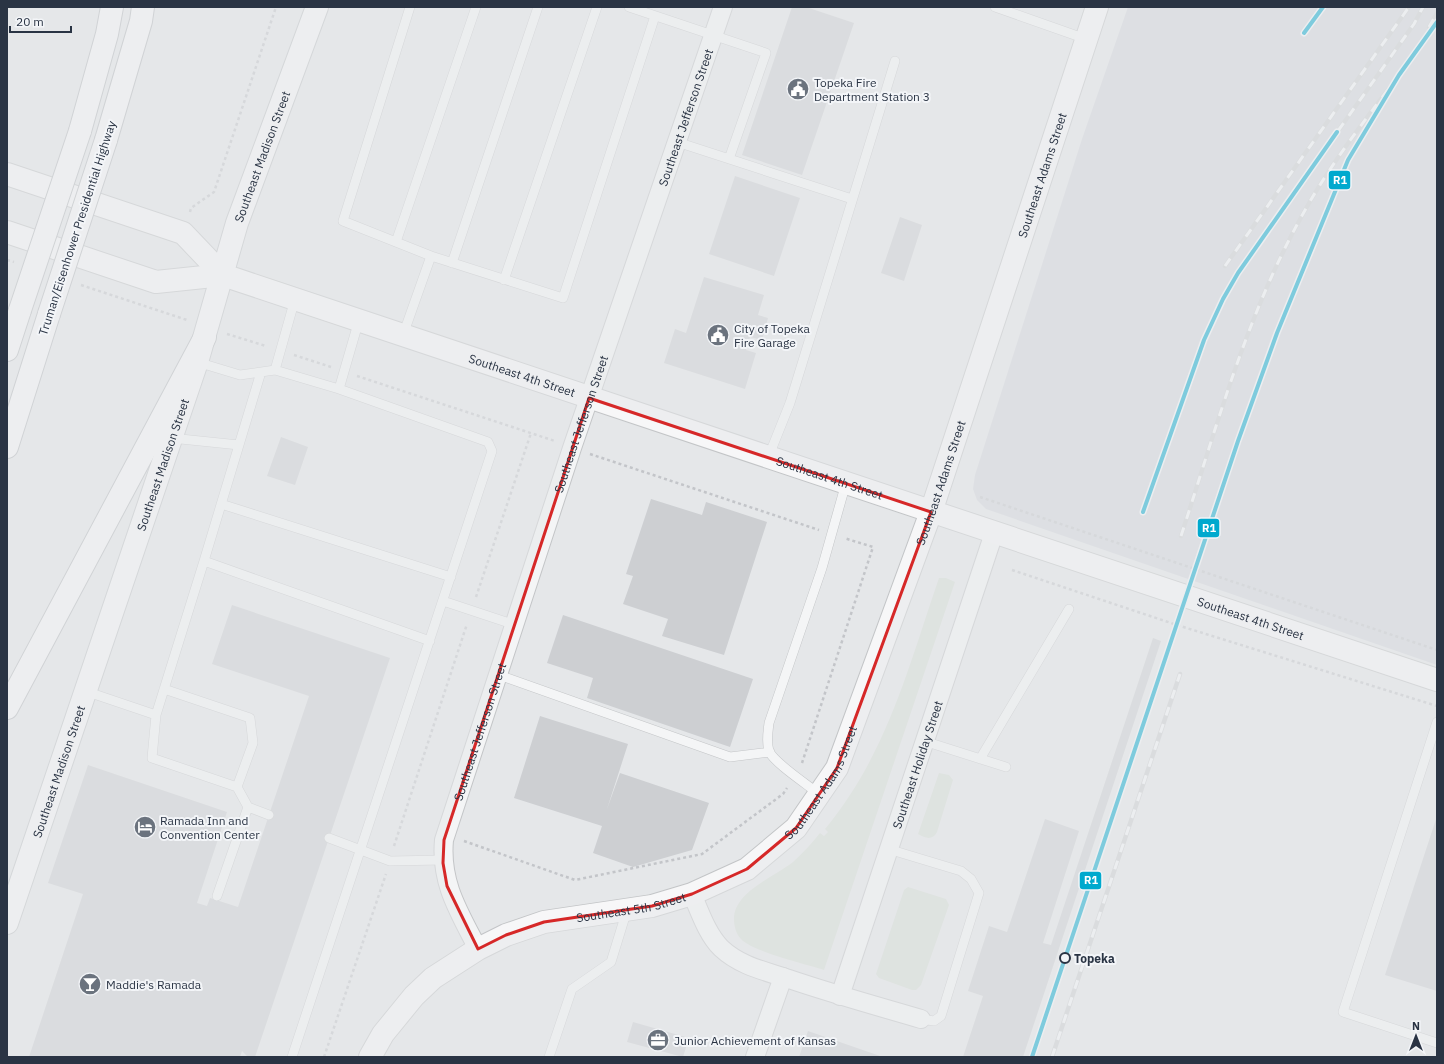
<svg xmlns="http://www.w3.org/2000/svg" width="1444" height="1064" font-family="'IBM Plex Sans',sans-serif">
<rect width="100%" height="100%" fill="#e5e7e9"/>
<path fill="#d3d6dc" d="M1128 7H1437V665L986 509 977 500 973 489 975 475 1082 139Z"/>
<path fill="#d6ddd5" d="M939 578H946L955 582 824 970C805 964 753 952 741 939 736 934 734 926 734 919 734 892 774 877 793 862 803 853 812 843 820 833L824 836 828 832 825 829C887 754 908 668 939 578Z
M939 773 949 775 953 780 937 832C933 840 926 839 918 834Z
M908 887 946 899 949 905 921 985 916 990H912L879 978 876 974 904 890Z"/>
<path fill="#cdcfd2" d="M792 7H806L854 23 802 175 742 155Z
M735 176 800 198 774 276 709 254Z
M900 217 922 225 904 281 881 273Z
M704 277 764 295 758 315 768 318 762 340 750 337 746 350 756 353 745 389 664 363 675 329 686 333Z
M281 437 308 447 295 485 267 476Z
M651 499 702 515 706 502 767 522 724 655 662 636 668 619 623 604 633 576 626 574Z
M232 605 390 658 255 1057H248L242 1051 240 1057H29L83 894 48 883 88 765 227 812 197 903 207 906 210 898 238 907 309 696 212 664Z
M563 615 753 679 730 747 587 698 593 678 547 663Z
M1153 638 1161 641 1023 1057H963L983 996 968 991 989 926 1007 932 1045 819 1079 831 1043 943 1051 945Z
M540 716 628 744 607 809 620 773 709 803 692 850 633 867 593 853 602 826 514 798Z
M1437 816V991L1385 975Z
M633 1022 689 1038 683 1057 627 1042Z
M808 1031 883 1057H799Z"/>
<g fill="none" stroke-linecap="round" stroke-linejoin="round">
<g stroke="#c3c5c7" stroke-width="10">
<path id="lane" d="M629 7 766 53 729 159
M995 7 1086 39
M677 142 852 199
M396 242 476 7
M431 256 563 298 655 16
M452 263 538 7
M504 280 597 7
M403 335 431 256 343 221 410 7
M197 362 240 375 275 370 339 389 488 442 492 451 292 1057
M275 370 295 299
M339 389 359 320
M171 438 239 445
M768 458 790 403 895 61
M221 504 451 577
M204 561 430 641
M443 601 515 625
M499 675 730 757 770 752
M164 689 250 718 253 743 237 787
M85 691 156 715 204 561 261 372
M156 715 152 758 237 787 248 807 269 815
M1437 722 1343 1012 1437 1043
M924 741 1006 767
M980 759 1069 609
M819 794C808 785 774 763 769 751 766 742 768 732 769 723L822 568 846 483
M329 838 390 861 443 860
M888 849 961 871 971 879 979 893 941 1016 934 1021 921 1019
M217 896 248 807
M549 1057 572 989 611 962 627 910"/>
</g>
<g stroke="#c3c5c7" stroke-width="20">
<g id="street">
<path d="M692 894C700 912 707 934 721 948 740 966 765 971 789 979 833 994 877 1006 921 1019"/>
<path id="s1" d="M478 949C459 912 440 883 444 840L572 448 723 7"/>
<path id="s2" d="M840 996 994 533"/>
<path d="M755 1057 783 977"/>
</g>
</g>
<g stroke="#c3c5c7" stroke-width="24">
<g id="secondary">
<path d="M7 174 183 233 223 275"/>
<path id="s3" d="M7 232 156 282 223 275 1437 680"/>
<path id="s4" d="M370 1057 383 1034 414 996 433 978 478 949 506 935 544 922 652 906 692 894 747 869 796 828 837 768 931 512 1097 7"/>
</g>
</g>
<g stroke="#c1c4c7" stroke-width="24">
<g id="primary">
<path id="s5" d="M7 923 197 362 237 223 317 7"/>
</g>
</g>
<g stroke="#b7babe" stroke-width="24">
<path id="highway" d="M80 131 107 34 112 7
M106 140 141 21 143 7
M7 350 20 310
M7 447 49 314
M7 708 205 337"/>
</g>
<path stroke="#c3c5c9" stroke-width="2.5" stroke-dasharray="3 3" stroke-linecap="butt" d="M190 212 191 208 214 192 276 7
M7 260 14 262
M81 285 187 320
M227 334 266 346
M294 355 331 367
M357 376 555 441
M590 454 819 530
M980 497 1437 650
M1012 570 1177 625 1437 706
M476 597 531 433
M802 763 873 547 844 538
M464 841 575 880 702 854 783 794 787 788
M394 846 467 624
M324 1057 386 874"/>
<use href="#lane" stroke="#f4f5f6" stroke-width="9"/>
<use href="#street" stroke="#f4f5f6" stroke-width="18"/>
<use href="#secondary" stroke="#f7f7f8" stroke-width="22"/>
<use href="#primary" stroke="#f7f7f8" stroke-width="22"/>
<use href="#highway" stroke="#f7f7f8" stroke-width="22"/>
<g stroke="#cdcfd1" stroke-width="4.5">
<path id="rail" d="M1429 27 1437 13
M1304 33 1323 7
M1397 78 1437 22
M1225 266 1409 7
M1277 333 1348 160 1371 121
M1143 512 1204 340 1223 299 1257 245 1414 24 1423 7
M1181 536C1217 426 1247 313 1304 212 1331 163 1366 119 1399 75
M1052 1057 1180 674"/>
</g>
<use href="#rail" stroke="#f3f5f8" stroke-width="3" stroke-dasharray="9" stroke-linecap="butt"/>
<g stroke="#b7babe" stroke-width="24" stroke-linecap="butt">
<path id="highway-bridge" d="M20 310 80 131
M49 314 106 140"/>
</g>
<use href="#highway-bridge" stroke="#f7f7f8" stroke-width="22"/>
<g stroke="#f3f5f8" stroke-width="7">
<path id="rail-1" d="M1304 33 1323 7
M1143 512 1204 340 1223 299 1238 273 1337 132
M1032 1057 1238 441 1277 333 1348 160 1399 75 1437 22"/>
</g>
<use href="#rail-1" stroke="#00a9ce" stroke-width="4"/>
</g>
<path d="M0 0H1444V1064H0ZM589 398 931 512 837 768 796 828 747 869 692 894 652 906 544 922 506 935 478 949 447 886 443 863 444 840Z" fill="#e5e7e9" fill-opacity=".55" fill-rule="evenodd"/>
<path fill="none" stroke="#d62828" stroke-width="3" stroke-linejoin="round" d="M589 398 931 512 837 768 796 828 747 869 692 894 652 906 544 922 506 935 478 949 447 886 443 863 444 840Z"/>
<defs>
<g id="civic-disc" transform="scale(1.15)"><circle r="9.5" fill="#6b737e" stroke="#f3f5f8"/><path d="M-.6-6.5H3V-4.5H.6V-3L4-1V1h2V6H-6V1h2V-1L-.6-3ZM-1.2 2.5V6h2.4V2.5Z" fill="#fff"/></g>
<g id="hotel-disc" transform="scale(1.15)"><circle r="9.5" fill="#6b737e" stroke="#f3f5f8"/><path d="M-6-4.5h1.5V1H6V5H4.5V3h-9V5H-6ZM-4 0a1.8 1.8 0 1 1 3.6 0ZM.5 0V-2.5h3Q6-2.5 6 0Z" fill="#fff"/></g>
<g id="bar-disc" transform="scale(1.15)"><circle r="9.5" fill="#6b737e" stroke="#f3f5f8"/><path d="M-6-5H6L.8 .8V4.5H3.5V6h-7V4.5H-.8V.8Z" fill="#fff"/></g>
<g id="office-disc" transform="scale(1.15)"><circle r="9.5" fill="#6b737e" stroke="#f3f5f8"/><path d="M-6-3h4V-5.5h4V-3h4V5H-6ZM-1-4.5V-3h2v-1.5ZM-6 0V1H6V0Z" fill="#fff"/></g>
</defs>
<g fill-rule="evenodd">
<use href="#civic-disc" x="798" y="89"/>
<use href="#civic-disc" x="718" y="335"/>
<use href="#hotel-disc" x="145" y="827"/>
<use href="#bar-disc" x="90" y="984"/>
<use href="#office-disc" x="658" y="1040"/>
</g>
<circle fill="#f3f5f8" stroke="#2a3444" stroke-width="2" cx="1065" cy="958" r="5"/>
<g text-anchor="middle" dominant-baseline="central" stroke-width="4" stroke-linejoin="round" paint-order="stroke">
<g font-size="12" fill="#2a3444" stroke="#f3f5f8" text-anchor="start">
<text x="814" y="82">Topeka Fire<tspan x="814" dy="14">Department Station 3</tspan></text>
<text x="734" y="328">City of Topeka<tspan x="734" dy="14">Fire Garage</tspan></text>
<text x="160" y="820">Ramada Inn and<tspan x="160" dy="14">Convention Center</tspan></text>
<text x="106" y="984">Maddie's Ramada</text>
<text x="674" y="1040">Junior Achievement of Kansas</text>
</g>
<g font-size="12" fill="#2a3444" stroke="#f3f5f8">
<text stroke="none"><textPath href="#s1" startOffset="878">Southeast Jefferson Street</textPath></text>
<text stroke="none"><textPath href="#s5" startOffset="808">Southeast Madison Street</textPath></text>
<text stroke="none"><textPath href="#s4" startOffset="1202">Southeast Adams Street</textPath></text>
<text transform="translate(77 228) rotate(-72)">Truman/Eisenhower Presidential Highway</text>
<text stroke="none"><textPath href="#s3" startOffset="540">Southeast 4th Street</textPath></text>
<text stroke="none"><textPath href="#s1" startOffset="554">Southeast Jefferson Street</textPath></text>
<text stroke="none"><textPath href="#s5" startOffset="484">Southeast Madison Street</textPath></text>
<text stroke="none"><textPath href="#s3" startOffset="864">Southeast 4th Street</textPath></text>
<text stroke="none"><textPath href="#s4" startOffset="878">Southeast Adams Street</textPath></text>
<text stroke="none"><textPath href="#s3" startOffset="1308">Southeast 4th Street</textPath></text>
<text stroke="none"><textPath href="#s1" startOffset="230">Southeast Jefferson Street</textPath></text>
<text stroke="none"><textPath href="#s2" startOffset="244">Southeast Holiday Street</textPath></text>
<text stroke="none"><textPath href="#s5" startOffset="160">Southeast Madison Street</textPath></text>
<text stroke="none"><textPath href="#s4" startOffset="554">Southeast Adams Street</textPath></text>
<text stroke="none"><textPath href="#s4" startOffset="315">Southeast 5th Street</textPath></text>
</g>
<g font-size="12" font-weight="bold" fill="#2a3444" stroke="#f3f5f8" text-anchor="start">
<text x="1074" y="958">Topeka</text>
</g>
</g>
<g stroke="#f3f5f8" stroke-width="1.5">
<rect x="1328" y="170" width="23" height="20" rx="4" fill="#00a9ce"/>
<rect x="1197" y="518" width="23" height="20" rx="4" fill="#00a9ce"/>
<rect x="1079" y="871" width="23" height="19" rx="4" fill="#00a9ce"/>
</g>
<g font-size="11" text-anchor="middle" font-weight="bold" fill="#fff">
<text x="1340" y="184">R1</text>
<text x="1209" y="532">R1</text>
<text x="1091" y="884">R1</text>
</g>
<rect width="1444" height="1064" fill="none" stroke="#2a3444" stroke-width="16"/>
<g transform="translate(1416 1036)" stroke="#f3f5f8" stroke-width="3" paint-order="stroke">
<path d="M0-3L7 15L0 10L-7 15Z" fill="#2a3444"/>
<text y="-6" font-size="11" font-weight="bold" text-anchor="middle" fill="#2a3444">N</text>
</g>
<path d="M10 26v6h61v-6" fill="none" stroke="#2a3444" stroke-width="2"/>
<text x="16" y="26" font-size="12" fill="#2a3444" stroke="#f3f5f8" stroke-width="3" paint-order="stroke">20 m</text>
</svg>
